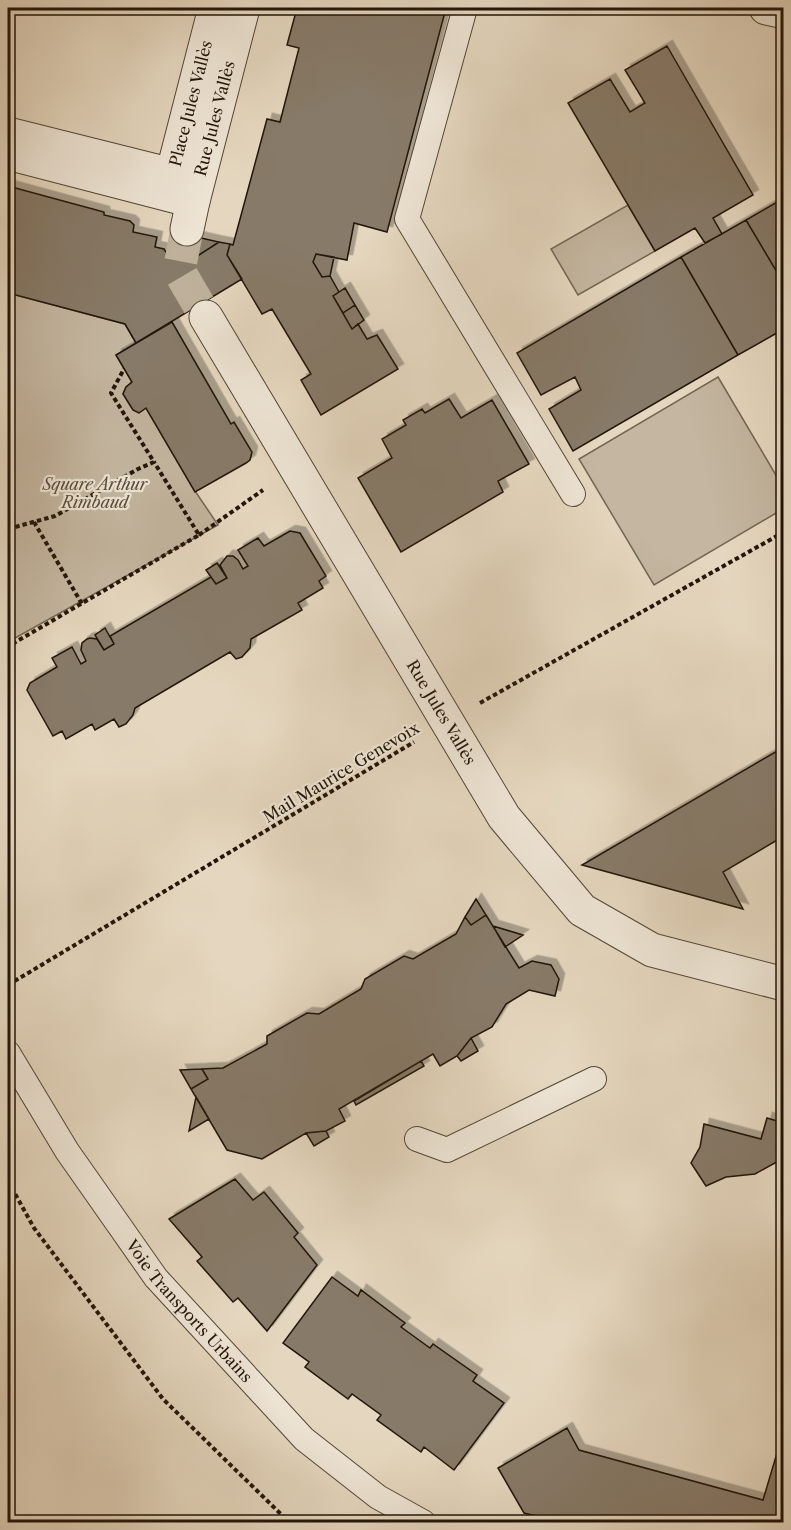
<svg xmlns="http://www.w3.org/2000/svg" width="791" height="1530" font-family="'Libre Caslon Text',serif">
<defs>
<filter id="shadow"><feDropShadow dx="5.5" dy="-5.5" stdDeviation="0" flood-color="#0004"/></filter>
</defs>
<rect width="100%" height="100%" fill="#e5d7bf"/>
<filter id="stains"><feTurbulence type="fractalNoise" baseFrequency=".00333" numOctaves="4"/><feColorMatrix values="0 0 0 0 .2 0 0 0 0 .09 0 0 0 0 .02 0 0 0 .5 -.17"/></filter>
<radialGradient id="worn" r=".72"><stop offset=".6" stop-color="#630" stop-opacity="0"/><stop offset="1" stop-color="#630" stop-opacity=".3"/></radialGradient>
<path fill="#c4b6a0" stroke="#736654" stroke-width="1.5" d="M628 205 655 251 578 295 551 249Z
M8 293 125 324 136 343 116 355 132 382 126 387 123 394 133 410 139 413 146 408 195 491 218 525 8 642Z
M718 377 783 487V509L654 585 579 459Z"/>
<path fill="#877a67" stroke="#221508" stroke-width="1.5" filter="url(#shadow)" d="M297 8H446L387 232 354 223 347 260 316 254 313 262 322 277 330 276 339 292 333 296 352 329 358 324 367 339 377 335 398 369 321 415 301 380 311 374 272 309 262 314 227 255 230 244 233 245 267 119 280 122 299 48 287 45Z
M667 46 753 195 713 218 722 234 705 243 695 228 655 251 568 103 610 79 630 112 645 103 625 70Z
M8 186 104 212V215L130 221 134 225 133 232 157 237 155 247 164 249 169 257 189 246 196 257 219 242 230 244 227 255 242 279 136 343 125 324 8 293Z
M784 198V284L746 220Z
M746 220 784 284V329L738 355 681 257Z
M192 236 219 242 196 257 189 246Z
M316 254 334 257 330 276 322 277 313 262Z
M681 257 738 355 573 451 549 409 581 390 575 377 541 395 517 353Z
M345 288 355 305 343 313 333 296Z
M355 305 364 320 352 329 343 313Z
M172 322 231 424 234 422 252 452 250 460 246 463 195 492 146 408 139 413 133 410 123 394 126 387 132 382 116 355Z
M449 399 461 418 492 400 529 464 498 481 503 492 401 552 358 478 392 458 382 439 406 425 403 420 422 409 425 413Z
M290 531 300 533 326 576 319 581 323 588 298 603 302 610 251 639 250 648 242 657 236 659 230 652 135 708 133 715 126 724 119 727 114 719 95 730 92 724 66 739 62 731 53 736 27 690 30 683 57 667 52 658 72 647 81 664 86 661 81 650 82 643 87 639 90 638 97 639 104 650 114 644 110 636 211 577 216 584 227 578 220 565 227 556H233L238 560 243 569 248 566 238 550 258 538 264 546Z
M217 563 227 578 216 584 206 570Z
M105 628 114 644 104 650 95 635Z
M784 747V836L723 872 743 909 582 865Z
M476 899 486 915 471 925 465 917Z
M486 915 519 968 532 961 551 965 559 979 555 996 529 990 506 1004 492 1027 471 1038 457 1056 440 1066 433 1054 339 1109 345 1121 326 1131 306 1133 262 1159 227 1150 191 1089 208 1079 202 1069 223 1068 267 1044V1036L307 1013 319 1014 361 989 365 979 404 956 413 959 456 934 465 917 471 925Z
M493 926 523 935 505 947Z
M471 1038 478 1051 461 1061 457 1056Z
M421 1061 424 1066 356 1105 354 1101Z
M202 1069 208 1079 191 1089 180 1070Z
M196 1097 209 1119 189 1131Z
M767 1118 784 1123 782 1159 755 1174 726 1177 706 1186 691 1163 700 1147 704 1124 761 1139Z
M326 1131 329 1137 314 1146 306 1133Z
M235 1179 253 1200 264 1192 298 1233 294 1237 317 1265 267 1331 238 1298 233 1302 197 1261 202 1257 169 1219Z
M332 1277 358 1296 361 1290 405 1323 401 1327 430 1348 433 1344 477 1375 473 1381 504 1403 454 1470 424 1447 421 1452 377 1420 381 1415 352 1394 348 1399 305 1367 309 1362 283 1343Z
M567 1428 579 1450 763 1500 777 1453 784 1449V1522H560L524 1513 498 1468Z"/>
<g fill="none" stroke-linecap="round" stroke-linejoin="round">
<path stroke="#beb09a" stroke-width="33" stroke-dasharray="33 16" stroke-linecap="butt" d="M187 229 179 271 206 317"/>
<g stroke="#534636" stroke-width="26">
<g id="service">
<path d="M465 8 407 219 573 494"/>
<path id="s1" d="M8 1053 67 1151 156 1278 304 1439 378 1497 423 1522"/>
<path d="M417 1139 447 1150 594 1079"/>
</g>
</g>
<g stroke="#534636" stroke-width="35">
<g id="pedestrian">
<path id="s2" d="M8 134 172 175 215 8"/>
</g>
</g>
<g stroke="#534636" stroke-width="35">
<g id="minor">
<path d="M766 8 784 12"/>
<path d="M8 153 193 201"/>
<path id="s3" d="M187 229 193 201 243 8"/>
<path id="s4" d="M206 317 504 817 582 910 652 950 784 984"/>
</g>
</g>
<path stroke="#221508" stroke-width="4" stroke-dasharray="4.5 3" stroke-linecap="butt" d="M34 522 82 604
M8 529 55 516 138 469 154 462 111 393 124 369
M199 535 263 490
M8 636 14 643 199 535 154 462
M480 703 784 532
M8 985 414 742
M8 1181 34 1228 163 1399 289 1522"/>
<use href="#service" stroke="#eee5d5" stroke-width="24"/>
<use href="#pedestrian" stroke="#eee5d5" stroke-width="33"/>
<use href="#minor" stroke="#eee5d5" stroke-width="33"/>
</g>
<g text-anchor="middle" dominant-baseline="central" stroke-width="4.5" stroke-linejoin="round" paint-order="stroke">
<g font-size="16" fill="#221508" stroke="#eee5d5">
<text stroke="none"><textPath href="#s2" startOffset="243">Place Jules Vallès</textPath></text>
<text stroke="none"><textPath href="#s3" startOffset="114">Rue Jules Vallès</textPath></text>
<text stroke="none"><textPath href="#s4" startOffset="460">Rue Jules Vallès</textPath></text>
<text transform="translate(341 772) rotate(-31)">Mail Maurice Genevoix</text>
<text stroke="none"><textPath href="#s1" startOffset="316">Voie Transports Urbains</textPath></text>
</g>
<g font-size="16" font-style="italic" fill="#5b4d3d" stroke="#eee5d5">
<text x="95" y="484">Square Arthur<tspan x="95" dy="18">Rimbaud</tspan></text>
</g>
</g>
<rect width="791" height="1530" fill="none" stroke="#e5d7bf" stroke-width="30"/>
<rect x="9" y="9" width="773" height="1512" fill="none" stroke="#221508" stroke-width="3"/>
<rect x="15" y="15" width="761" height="1500" fill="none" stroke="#221508" stroke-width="1.5"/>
<rect width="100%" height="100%" filter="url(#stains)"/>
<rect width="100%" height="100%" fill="url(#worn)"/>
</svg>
